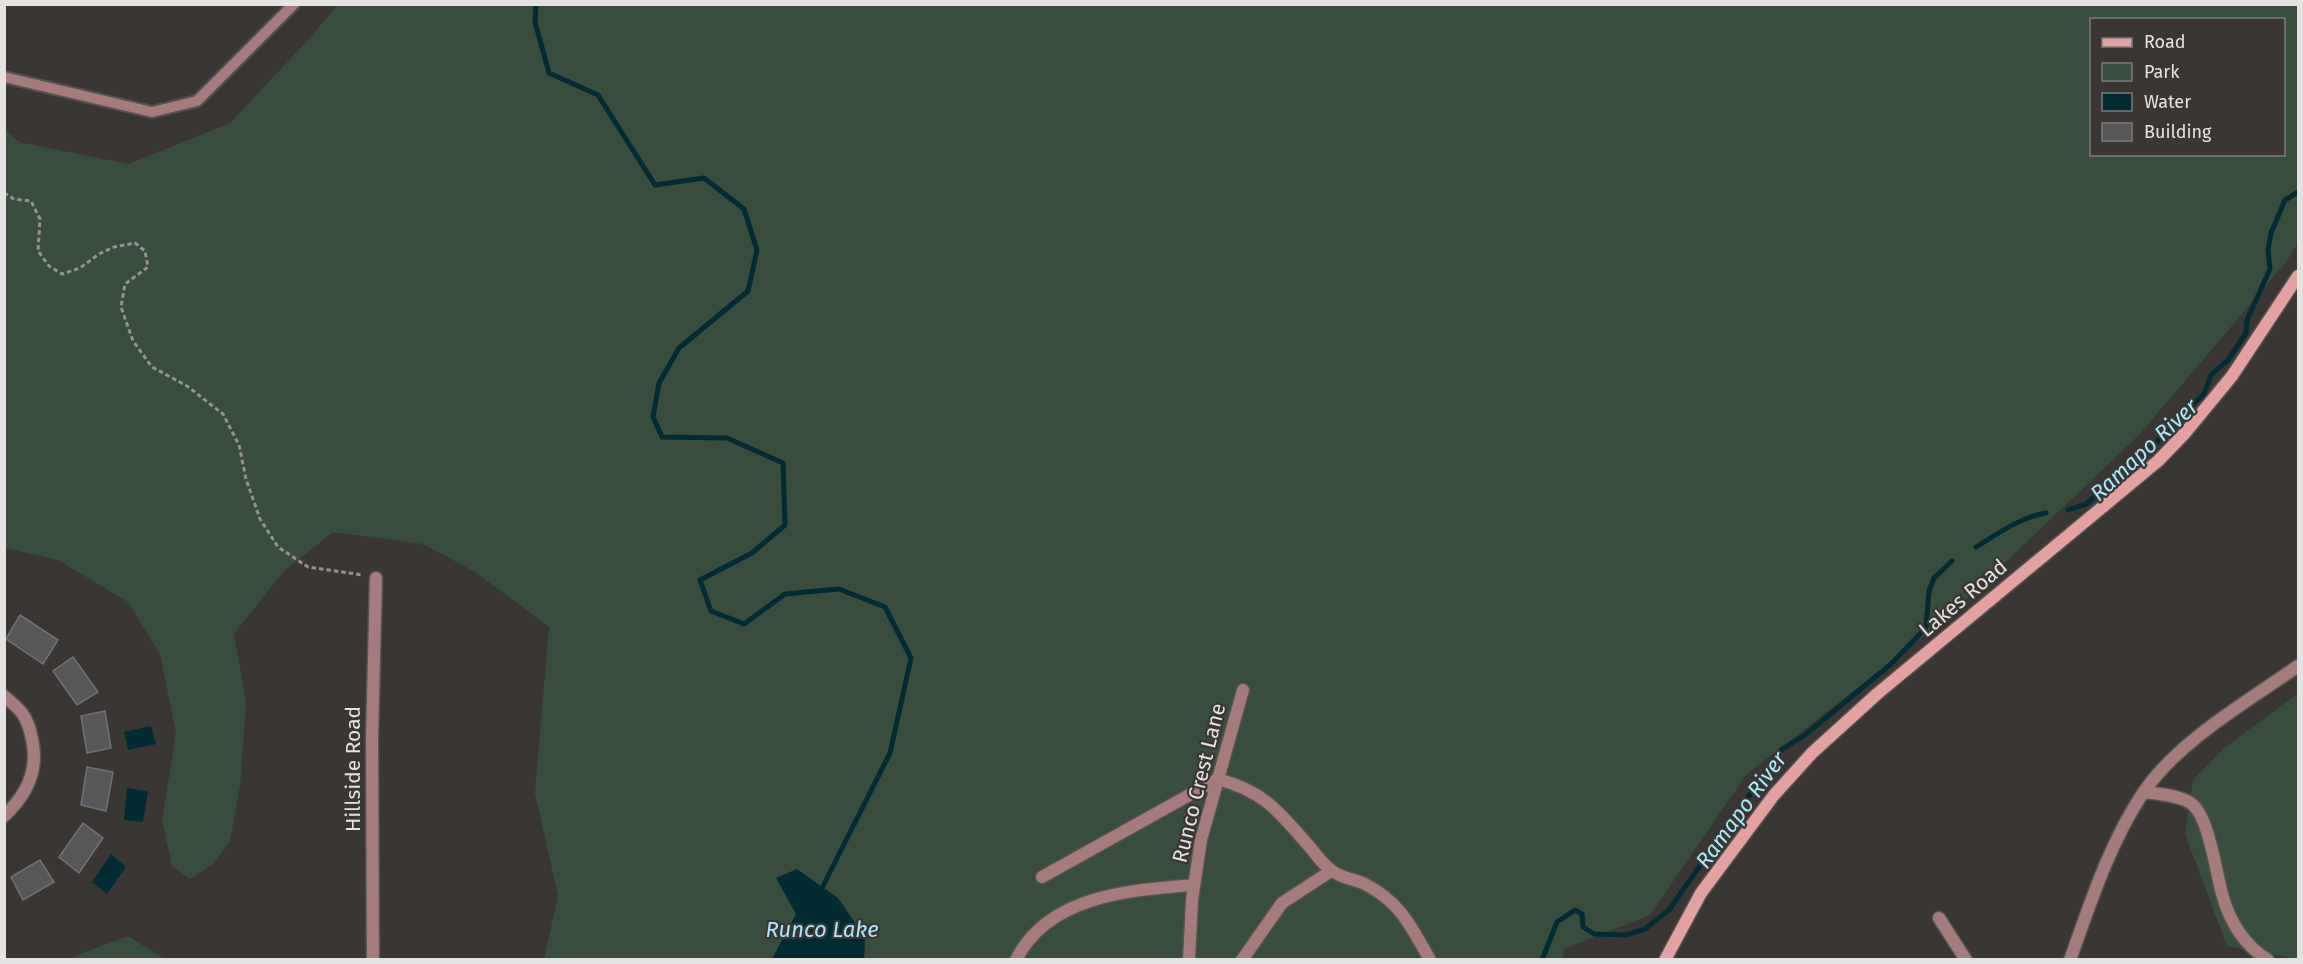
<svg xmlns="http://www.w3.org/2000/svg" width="2303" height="964" font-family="'Fira Sans',sans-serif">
<rect width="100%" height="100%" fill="#393634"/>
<path fill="#384d3d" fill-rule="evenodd" d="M338 5H2298V242L2287 261 2139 435 1948 617 1746 775 1650 915 1564 949 1562 959H864L865 937 796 914 772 959H544L558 896 535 793 549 627 475 572 423 544 333 532 284 571 234 634 246 703 240 786 230 841 213 864 190 879 172 866 162 820 176 733 160 654 128 602 58 560 5 548 4 128 19 142 129 164 230 123 308 40ZM2092 20H2284V154H2092Z
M2298 693V959L2227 946 2185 834 2193 780 2224 748Z
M128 936 165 959H67Z"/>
<path fill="#032b34" d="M151 726 156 744 128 750 124 732Z
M127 788 148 791 143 822 124 820Z
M111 854 126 867 107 894 92 882Z
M797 869 838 898 865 937 864 959H772L796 914 776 878Z"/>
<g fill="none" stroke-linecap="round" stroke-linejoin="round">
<path stroke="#032b34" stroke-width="5" d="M536 4 535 22 549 73 598 95 655 185 704 178 744 209 757 250 748 291 679 348 659 383 653 417 662 437 727 438 783 463 785 525 752 553 700 580 711 611 744 624 785 594 839 589 885 607 911 658 890 753 820 892
M2068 510 2086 504 2145 455 2181 415 2204 394 2211 375 2228 360 2246 333 2247 320 2270 269 2268 250 2271 233 2285 200 2298 192
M1976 547C1997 534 2021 517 2046 513
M1542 960 1557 922 1575 910 1582 914 1583 927 1594 934 1626 935 1645 929 1669 910 1781 750 1805 735 1891 664 1919 635 1926 627 1929 591 1934 578 1952 561"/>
</g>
<path fill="#57575a" stroke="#727275" stroke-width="1.5" d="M20 615 58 640 43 664 6 639Z
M73 657 98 692 77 705 53 671Z
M105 711 111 748 87 753 81 716Z
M87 767 113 772 106 811 81 805Z
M83 823 103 838 79 873 59 857Z
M40 860 54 882 23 900 11 877Z"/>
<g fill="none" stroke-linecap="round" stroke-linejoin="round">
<g stroke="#555250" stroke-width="14">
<path id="lane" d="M4 77 152 112 197 101 294 4"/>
</g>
<g stroke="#555250" stroke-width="15">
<path id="street" d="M4 696C10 701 17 707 22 713 28 721 30 730 32 739 39 770 27 795 4 816
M2144 792C2158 794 2176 795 2189 802 2209 812 2216 875 2223 897 2230 922 2245 946 2268 960
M1042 877 1218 779C1265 792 1278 811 1309 846 1316 854 1322 864 1331 870 1340 878 1354 879 1365 884 1400 902 1411 926 1430 960
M1939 918 1966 960
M373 960 372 738 376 578
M1016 960C1048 895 1131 890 1194 885
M1189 960 1192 900 1201 840 1243 690
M1242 960 1282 903 1331 871
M2070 960C2090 904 2110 842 2143 793 2178 741 2248 701 2298 666"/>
</g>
<g stroke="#555250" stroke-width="15">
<path id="secondary" d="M1665 960 1701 893 1774 795 1812 753 1877 694 2158 461 2185 433 2232 376 2298 276"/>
</g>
<path stroke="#959291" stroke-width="3" stroke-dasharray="4.5 3" stroke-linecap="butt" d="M4 193 14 199 31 201 40 219 38 251 49 266 62 274 80 268 99 254 114 247 135 243 145 251 148 267 125 284 121 307 133 341 152 367 187 386 223 414 239 445 246 479 260 519 278 547 308 567 363 575"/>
<use href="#lane" stroke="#a57b7b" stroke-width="10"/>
<use href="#street" stroke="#a57b7b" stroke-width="12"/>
<use href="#secondary" stroke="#e3a1a1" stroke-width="12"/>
</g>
<g text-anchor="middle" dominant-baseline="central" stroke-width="4.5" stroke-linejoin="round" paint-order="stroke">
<g font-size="21" fill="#e5e3e2" stroke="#393634">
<text transform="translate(1963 598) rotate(-40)">Lakes Road</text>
<text transform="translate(353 769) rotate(-90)">Hillside Road</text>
<text transform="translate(1199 783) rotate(-76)">Runco Crest Lane</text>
</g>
<g font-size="22" font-style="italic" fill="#a9e9fc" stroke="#393634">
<text transform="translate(2144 450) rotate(-43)">Ramapo River</text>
<text transform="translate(1741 810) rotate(-54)">Ramapo River</text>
<text x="822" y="929">Runco Lake</text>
</g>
</g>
<rect width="2303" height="964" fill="none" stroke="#e5e3e2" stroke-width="12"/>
<rect x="2090" y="18" width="195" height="138" fill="#393634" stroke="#7e7b7a" stroke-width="1.5"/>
<rect x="2102" y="38" width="30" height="9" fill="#e3a1a1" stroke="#7e7b7a" stroke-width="1.5"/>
<text x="2144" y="48" font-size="18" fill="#e5e3e2">Road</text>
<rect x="2102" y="63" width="30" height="18" fill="#384d3d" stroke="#7e7b7a" stroke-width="1.5"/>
<text x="2144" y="78" font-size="18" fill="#e5e3e2">Park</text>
<rect x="2102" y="93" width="30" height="18" fill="#032b34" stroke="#7e7b7a" stroke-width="1.5"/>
<text x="2144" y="108" font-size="18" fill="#e5e3e2">Water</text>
<rect x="2102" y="123" width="30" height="18" fill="#57575a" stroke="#7e7b7a" stroke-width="1.5"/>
<text x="2144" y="138" font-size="18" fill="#e5e3e2">Building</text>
</svg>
